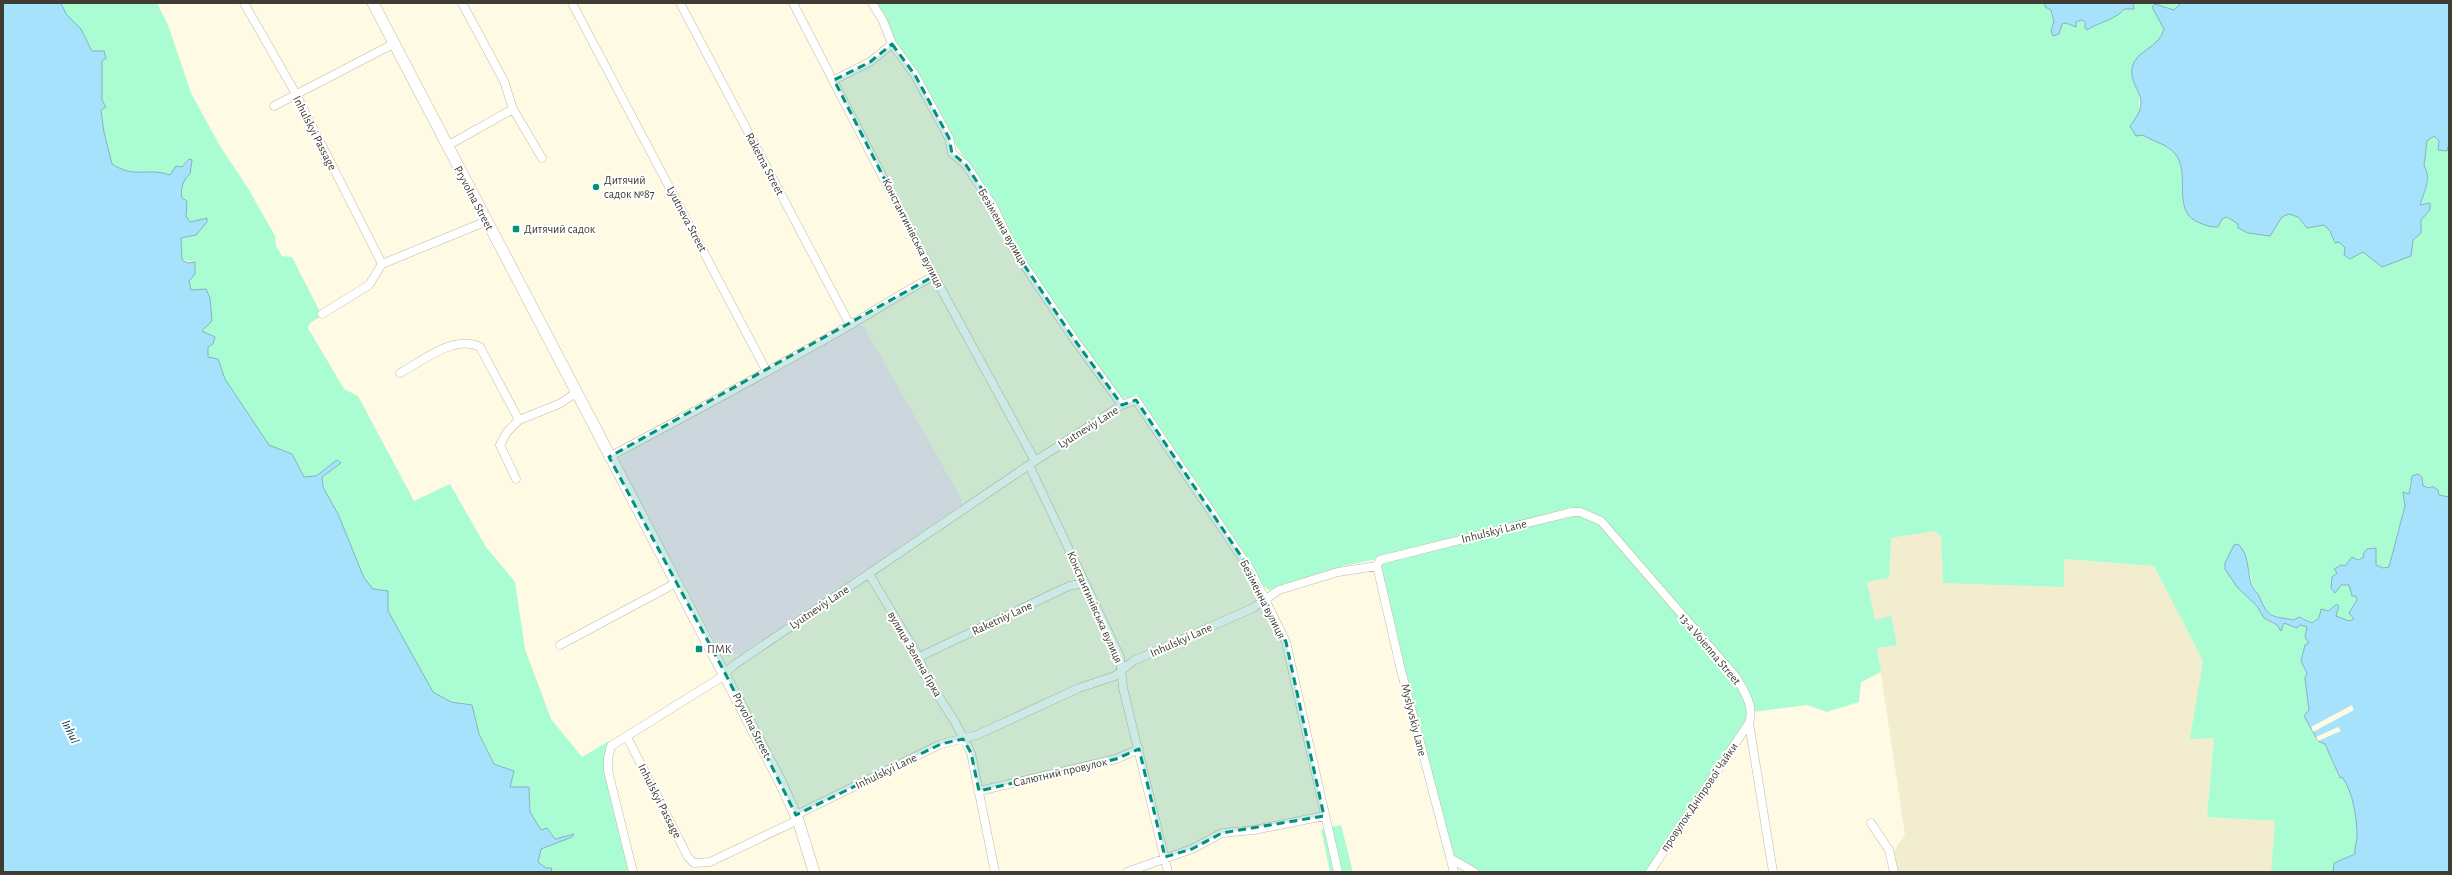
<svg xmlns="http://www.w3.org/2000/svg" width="2452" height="875" font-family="'Alegreya Sans',sans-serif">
<rect width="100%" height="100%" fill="#fefae3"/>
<path fill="#fee8f6" d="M860 325 864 327 962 500V504L741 654 727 656 721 652 617 459Z"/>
<path fill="#f3edd0" d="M1935 531 1941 537 1943 582 2064 587V559L2154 566 2203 661 2191 738H2214L2207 817 2275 821 2271 872H1898L1894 851 1905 834 1877 648 1897 644 1875 621 1867 582 1889 578 1891 538Z"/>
<path fill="#aafcd3" d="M61 3H157L168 25 191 93 220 146 249 190 275 236 276 246 282 256 292 257 322 316 310 323 308 328 344 389 358 396 414 501 450 484 486 547 515 582 525 649 551 719 582 757 609 741 613 749 611 771 635 872H551L552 868H546L538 862 541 849 573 834 555 839 547 828 541 830 530 812 529 788 510 787 514 771 494 764 479 734 472 706 451 702 433 692 388 611V591L373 589 364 578 338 514 323 487 322 477 340 464 337 460 316 476 304 477 292 454 269 445 225 379 218 359 208 357 207 347 202 332 198 289 191 290 189 281 195 262 182 260 181 238 189 237 207 218 190 222 186 216 187 201 182 198 181 191 189 159 182 167 170 176C147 167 135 179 112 164L104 132 101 110 106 107 102 100V61L106 58 103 51H93L81 29 66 14Z
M874 3H2045V7L2051 10 2054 22 2051 30 2054 36 2059 34 2062 24 2066 23 2076 27V22L2081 20 2090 29C2100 19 2115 21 2124 9H2134L2133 3H2181L2175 10 2155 4 2153 7 2164 29 2161 39 2135 60 2132 69 2139 91V115L2143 135 2151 140 2162 143 2178 157 2181 167 2183 206 2222 219 2226 217 2238 224V228L2248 233 2269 236 2282 217 2289 214 2298 217 2307 228 2324 225 2330 231 2334 243 2339 241 2345 248 2411 256 2413 240 2421 233 2420 206 2428 181 2424 166 2427 141 2434 136 2447 151 2449 143V497L2439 495 2431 486 2430 488 2423 486 2422 477 2410 481 2409 494 2403 492 2405 506 2389 567 2383 568 2376 565V549H2367L2363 554 2364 557 2349 562 2337 573 2341 586 2349 585 2353 595 2356 596 2357 600 2349 613 2354 619 2349 621 2336 616 2339 606 2320 612 2319 618 2312 623 2304 618C2290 621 2277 618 2264 611L2259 594 2254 589 2248 567 2237 587C2243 592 2252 598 2256 605 2262 614 2266 622 2277 625L2281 631 2284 623 2297 628 2300 625 2307 627 2305 636 2309 643 2301 661 2307 673 2305 678 2309 710 2304 716 2318 741 2325 744 2339 778 2342 777C2353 791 2357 819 2357 836 2358 843 2354 847 2355 854L2334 863 2333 872H2271L2275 821 2207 817 2214 738 2190 739 2203 661 2154 566 2064 559V587L1943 583 1941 537 1935 531 1891 538 1889 578 1867 582 1875 620 1891 616 1897 645 1877 648 1881 672 1861 682 1859 702 1827 712 1807 705 1752 712 1646 872H1478L1460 862 1450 849 1377 559 1343 566 1269 590 1263 586 1137 394 1128 399 1119 397 1015 249 995 205 946 130 890 36Z
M1341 825 1353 872H1330L1321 830Z"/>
<path fill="#a6e2fc" stroke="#87b0c0" d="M3 3H61L66 14 81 29 92 51H104L106 58 102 61V100L106 107 101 110 104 132 112 164C135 179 147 167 170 175L176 166 182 167 189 159 192 160 190 174C183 180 180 189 182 198L187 201 186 216 190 222 207 218V222L196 235 181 238 182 260 188 263 195 262V274L189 281 191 290 206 289 210 298 212 321 202 331 215 337 213 344 208 347V357L218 359 225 379 269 445 292 454 304 477 316 476 337 460 341 463 322 477 323 487 338 514 364 578 373 589 388 591V611L433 692 451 702 472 705 479 734 494 764 514 771 510 787H529L530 812 541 830 547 828 555 839 574 834 572 837 541 849 538 862 546 868H552L551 872H3Z
M2045 3H2133L2134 9H2124C2117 19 2099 22 2087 30L2085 28V22L2081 20 2076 22V27L2066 23 2062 24 2059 34 2053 36 2051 30 2054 22 2051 10 2045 7Z
M2181 3H2449V143L2447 151 2438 150 2439 141 2434 136 2427 141 2424 166C2432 178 2424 192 2420 205L2430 203V210L2421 220V233L2413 240 2411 256 2382 267 2363 252 2350 259 2344 255 2345 248 2339 242 2335 243 2330 231 2324 225 2307 228 2298 217 2289 214 2282 217 2270 236 2248 233 2238 228V224L2227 217 2222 219 2218 227C2211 227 2207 226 2200 223 2172 213 2189 180 2178 158 2170 144 2155 143 2143 135L2136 136 2130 126C2155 96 2129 91 2132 68 2135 50 2159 49 2164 29L2152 7 2155 4 2174 10Z
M2418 474 2422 477 2423 486 2430 488 2432 486 2438 490 2439 495 2449 497V872H2333L2334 863 2355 854C2354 847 2357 843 2357 836 2357 819 2353 791 2342 777L2340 778 2325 744 2318 741 2304 716 2309 710 2305 678 2307 673 2301 661 2305 645 2309 643 2305 637 2307 627 2300 625 2297 628 2284 623 2281 631 2277 625 2264 618 2257 606 2237 587 2225 569V563L2234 545 2238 544C2251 556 2246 575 2253 588 2255 591 2258 593 2259 596 2268 618 2271 616 2294 620L2299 617 2312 623 2319 618 2321 609 2328 611 2337 604 2339 606 2336 616 2349 621 2354 619 2349 613 2357 600 2356 596H2352L2349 585H2341L2335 593 2331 588 2332 577 2337 573 2334 569 2341 565 2345 566 2352 557 2358 560 2364 557 2363 554 2367 549 2376 548V565L2383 568 2389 567 2405 506 2403 492 2409 494 2412 476Z"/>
<path fill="#fefae3" d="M2352 705 2354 710 2313 732 2311 727Z
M2338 727 2341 731 2318 741 2316 737Z"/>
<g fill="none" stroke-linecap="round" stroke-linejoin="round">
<g stroke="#bebaa5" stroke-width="9">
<path id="street" d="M244 3 296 94 382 264
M572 3 767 372
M680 3 850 325
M793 3 934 276 1035 461
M872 3 883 21 892 44 915 75 949 138 952 153 966 165 993 206 1014 250 1074 339 1122 405
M834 80 870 62 892 44
M274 106 393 44
M513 109 542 158
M447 146 513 109 504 81 462 3
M322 314 369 285 382 264 487 221
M400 373C423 361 454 334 480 347L519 420
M609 457C686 416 762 375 838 332 870 314 901 293 934 276
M1029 465 1120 657 1123 688 1168 872
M516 479 500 445 507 432 519 420 559 404 576 393
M1377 566 1380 560 1572 512H1580L1601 521 1736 677C1744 691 1755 707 1749 723L1773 872
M1377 566 1400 666 1454 872
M869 574 919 657 925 675 955 722 971 753 995 872
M560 645 676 583
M919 657 1069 586 1085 583
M627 737 688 857 694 863 710 862 798 820
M979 791 1116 759 1139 749
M796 815 941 744 977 735 1079 688 1115 676 1133 661 1253 608 1279 590 1338 572 1377 566
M1871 823 1889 850 1894 872
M1450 858 1474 872
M633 872 608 771V759L611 746 720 678 734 665 1029 465 1122 405 1136 400 1251 571 1286 642 1338 872
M1127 872 1192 849 1222 833 1254 830 1324 816
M1650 872 1749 723"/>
</g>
<g stroke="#bebaa5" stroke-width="12">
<path id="secondary" d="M373 3 780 781 798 820 814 872"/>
</g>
<use href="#street" stroke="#fff" stroke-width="8"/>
<use href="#secondary" stroke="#fff" stroke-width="11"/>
</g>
<path fill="#00927f" fill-opacity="0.2" stroke="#00927f" stroke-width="3" stroke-dasharray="8 5" stroke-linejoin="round" d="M892 44 915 75 949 138 952 153 966 165 993 206 1014 250 1074 339 1122 405 1136 400 1251 571 1286 642 1324 816 1222 833 1192 849 1165 857 1139 749 1116 759 979 791 971 753 963 739 941 744 796 815 725 673 609 457 934 276 834 80 870 62Z"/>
<g fill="#00927f" stroke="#fff" stroke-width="1.5">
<circle cx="596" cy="187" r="4"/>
<rect x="512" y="225" width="8" height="8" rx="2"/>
<rect x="695" y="645" width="8" height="8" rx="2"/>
</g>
<g text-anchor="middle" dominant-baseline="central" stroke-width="4" stroke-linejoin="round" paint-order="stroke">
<g font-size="12" fill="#3e3c33" stroke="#fff">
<text transform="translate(315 133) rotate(63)">Inhulskyi Passage</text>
<text transform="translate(765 164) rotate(62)">Raketna Street</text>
<text transform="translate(474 198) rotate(62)">Pryvolna Street</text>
<text transform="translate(687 219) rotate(62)">Lyutneva Street</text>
<text transform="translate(1003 227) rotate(60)">Безіменна вулиця</text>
<text transform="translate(913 233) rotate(63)">Константинівська вулиця</text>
<text transform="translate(1088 427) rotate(-32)">Lyutneviy Lane</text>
<text transform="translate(1494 531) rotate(-14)">Inhulskyi Lane</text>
<text transform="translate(1263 599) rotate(63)">Безіменна вулиця</text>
<text transform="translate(819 607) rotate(-34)">Lyutneviy Lane</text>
<text transform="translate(1095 607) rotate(66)">Константинівська вулиця</text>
<text transform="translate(1002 618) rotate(-25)">Raketniy Lane</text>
<text transform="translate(1181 640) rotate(-24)">Inhulskyi Lane</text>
<text transform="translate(1710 649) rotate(50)">13-a Voienna Street</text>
<text transform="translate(915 654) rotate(60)">вулиця Зелена Гірка</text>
<text transform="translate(1414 720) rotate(76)">Myslyvskiy Lane</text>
<text transform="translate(752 725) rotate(63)">Pryvolna Street</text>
<text transform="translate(886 771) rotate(-26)">Inhulskyi Lane</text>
<text transform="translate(1060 772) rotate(-13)">Салютний провулок</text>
<text transform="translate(1699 797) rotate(-56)">провулок Дніпрової Чайки</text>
<text transform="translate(660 801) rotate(63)">Inhulskyi Passage</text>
</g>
<g font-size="12" fill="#3e3c33" stroke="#fff" text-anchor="start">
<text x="604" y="180">Дитячий<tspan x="604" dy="14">садок №87</tspan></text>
<text x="524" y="229">Дитячий садок</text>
<text x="707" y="649">ПМК</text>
</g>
<g font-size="13" font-style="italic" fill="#0a3d4f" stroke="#fff">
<text transform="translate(70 732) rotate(64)">Inhul</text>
</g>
</g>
<rect width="2452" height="875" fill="none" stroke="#3e3c33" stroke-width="8"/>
</svg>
